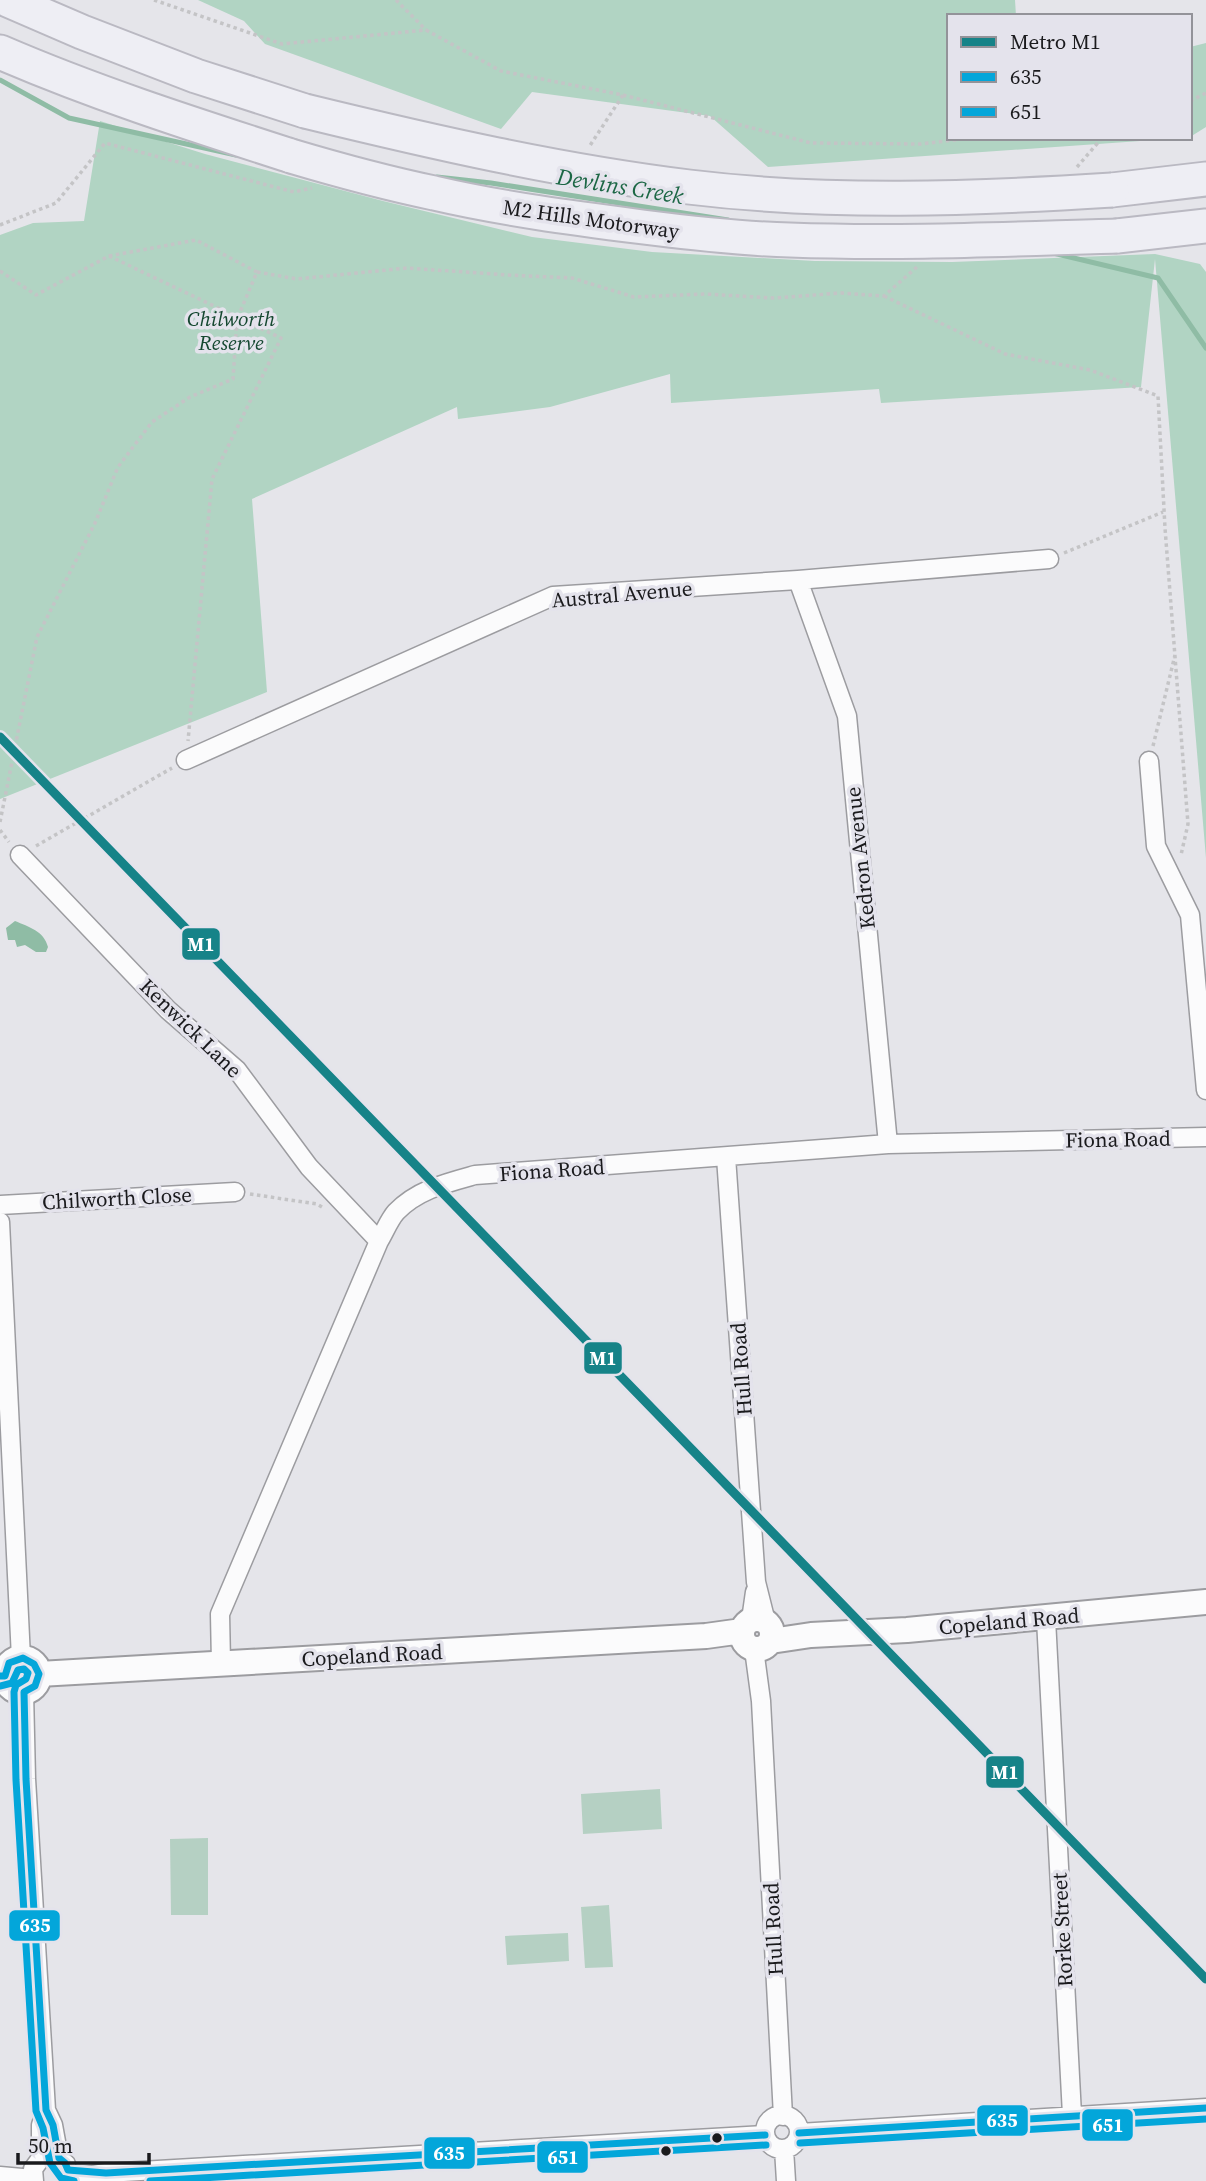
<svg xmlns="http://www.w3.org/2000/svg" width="1206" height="2181" font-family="'Source Serif 4',serif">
<rect width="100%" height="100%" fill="#e5e5ea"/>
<path fill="#b5d0c3" d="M660 1789 662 1829 583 1834 581 1794Z
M208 1838V1915H171L170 1839Z
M609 1905 613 1967 585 1968 581 1907Z
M568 1933 569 1961 507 1965 505 1936Z"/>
<path fill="#b1d4c3" d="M198 0H1015L1016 16H949V138H1183L768 167 710 116 532 92 501 129 265 44 244 21Z
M1206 43V127L1190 137V47Z
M100 121 205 154 383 201 532 237 652 252 815 261 952 262 1155 254 1200 264 1206 272V858L1155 259 1141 387 881 403 879 389 671 403 670 374 550 407 458 419 457 407 252 499 267 692 0 799V235L33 223 84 221Z"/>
<path fill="#8fbca5" d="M15 921C29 927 44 931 48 947L46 952H36L25 945 17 947 15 940H8L6 928Z"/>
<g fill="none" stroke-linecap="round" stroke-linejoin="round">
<path stroke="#8fbca5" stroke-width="5" d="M0 80 69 118 236 155
M437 177 491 183 728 220
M1053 253 1158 278 1206 348"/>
<g stroke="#9c9ca0" stroke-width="21">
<path id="minor" d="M798 580 847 716 888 1144
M186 760 553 596 798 580 1049 559
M1149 761 1156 846 1190 915 1206 1090
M20 855 168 1010 237 1070 309 1167 379 1241
M726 1157 756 1582 766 1622
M0 1205 235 1192
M0 1222 21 1658
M1046 1619 1072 2115
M751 1620 755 1592
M754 1649 761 1701 783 2116
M221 1663 220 1614 379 1241C385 1231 389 1220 396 1212 417 1190 446 1183 475 1175L888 1144 1206 1137
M24 1692 26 1779 46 2110 53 2125 59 2158
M765 2132a17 17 0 1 1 34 0a17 17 0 1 1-34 0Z
M799 2133 1206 2108
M784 2149 786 2181
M41 2158V2125L46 2110
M0 2176 33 2179
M67 2179 106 2173 765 2135
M34 2181 33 2169 41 2158 54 2156 66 2164"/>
</g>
<g stroke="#9c9ca0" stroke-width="28">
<path id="secondary" d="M742 1634a15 15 0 1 1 30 0a15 15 0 1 1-30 0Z
M771 1641 811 1635 907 1630 1206 1602
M5 1675a17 17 0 1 1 34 0a17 17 0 1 1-34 0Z
M39 1674 706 1636 742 1631"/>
</g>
<g stroke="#bab9c2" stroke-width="37">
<path id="motorway" d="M8 0 82 32 196 76 305 111
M0 52C95 93 192 124 291 156
M1112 190 1206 179
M1117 236 1206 226"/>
</g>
<path stroke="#c4c4c6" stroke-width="3.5" stroke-dasharray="3.5 3.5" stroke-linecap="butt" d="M154 0 282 44 426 30 501 71 623 95 589 147
M396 0 426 30
M623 95 811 143 921 144 971 138
M1190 101 1206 93
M1077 167 1102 138
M0 225 56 203 105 143 294 192 312 188
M109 256 281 338 212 479 188 741
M0 271 36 295 109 256 196 240 257 272
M884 296 1005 354 1090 370 1158 396 1165 528 1188 824 1181 855
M1064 553 1163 512
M1153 746 1175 655
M0 822 37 637 95 523 118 467 152 422 190 397 233 379 237 319 257 272 297 279 407 268 508 275 572 278 634 297 705 294 773 298 842 293 884 296 918 266
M0 830 9 842
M36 846 172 768
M250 1194 317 1204 322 1207"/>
<use href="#minor" stroke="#fbfbfc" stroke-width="18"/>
<use href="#secondary" stroke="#fbfbfc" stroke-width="24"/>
<use href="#motorway" stroke="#eeeef4" stroke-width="33"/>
<g stroke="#bab9c2" stroke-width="37" stroke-linecap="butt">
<path id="motorway-bridge" d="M305 111C432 142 559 171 689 187 829 204 971 199 1112 190
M291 156C338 170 386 183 434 193 503 209 573 218 643 227 691 233 741 239 790 240 899 244 1008 239 1117 236"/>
</g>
<use href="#motorway-bridge" stroke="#eeeef4" stroke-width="33"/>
<g stroke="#e4e3ec" stroke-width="12">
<path id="bus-1" d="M0 1676H5L9 1663 23 1658 34 1664 39 1674 35 1686 24 1692 26 1779 46 2110 53 2125 59 2158 65 2163 68 2170 106 2173 765 2135
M799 2133 1206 2108"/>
</g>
<g stroke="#e4e3ec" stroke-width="12">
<path id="bus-2" d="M0 1686 12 1683 18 1670 24 1669 28 1673 26 1679 16 1685 14 1692 16 1780 36 2111 43 2128 50 2163 61 2178 74 2181
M800 2143 1206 2119
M150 2181 766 2145"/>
</g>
<use href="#bus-1" stroke="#03a6da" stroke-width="7"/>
<use href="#bus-2" stroke="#03a6da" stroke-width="7"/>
<g stroke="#e4e3ec" stroke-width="14">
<path id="metro-1" d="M0 737 1206 1979"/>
</g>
<use href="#metro-1" stroke="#168388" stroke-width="9"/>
</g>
<g fill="#1a1a1d" stroke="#e4e3ec" stroke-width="2.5">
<circle cx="717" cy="2138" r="6"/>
<circle cx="666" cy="2151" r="6"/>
</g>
<g text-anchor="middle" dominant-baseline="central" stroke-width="7" stroke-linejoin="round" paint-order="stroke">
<g font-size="21" fill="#1a1a1d" stroke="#e4e3ec">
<text transform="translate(591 219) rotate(8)">M2 Hills Motorway</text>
<text transform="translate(622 594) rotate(-5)">Austral Avenue</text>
<text transform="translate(860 858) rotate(-96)">Kedron Avenue</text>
<text transform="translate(191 1028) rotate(44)">Kenwick Lane</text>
<text transform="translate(1118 1139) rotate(-1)">Fiona Road</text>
<text transform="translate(552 1170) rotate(-4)">Fiona Road</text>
<text transform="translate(117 1198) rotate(-3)">Chilworth Close</text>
<text transform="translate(741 1369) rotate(-94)">Hull Road</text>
<text transform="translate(1009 1621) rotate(-5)">Copeland Road</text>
<text transform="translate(372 1655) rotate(-3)">Copeland Road</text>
<text transform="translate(773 1929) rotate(-93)">Hull Road</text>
<text transform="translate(1062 1930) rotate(-93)">Rorke Street</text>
</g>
<g font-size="21" font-style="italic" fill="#154830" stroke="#e4e3ec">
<text x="231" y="318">Chilworth<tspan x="231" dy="24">Reserve</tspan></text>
</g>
<g font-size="23" font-style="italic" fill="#1c6745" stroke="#e4e3ec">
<text transform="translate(620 186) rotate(9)">Devlins Creek</text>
</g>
</g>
<g stroke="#e4e3ec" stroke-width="2.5">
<rect x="181" y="927" width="40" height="34" rx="7" fill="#168388"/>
<rect x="583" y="1341" width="40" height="34" rx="7" fill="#168388"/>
<rect x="985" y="1755" width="40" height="34" rx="7" fill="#168388"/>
<rect x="8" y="1909" width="53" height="33" rx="7" fill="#03a6da"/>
<rect x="976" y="2104" width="53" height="33" rx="7" fill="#03a6da"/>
<rect x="1081" y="2108" width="53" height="34" rx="7" fill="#03a6da"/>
<rect x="423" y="2136" width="53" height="34" rx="7" fill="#03a6da"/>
<rect x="536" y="2140" width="53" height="34" rx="7" fill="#03a6da"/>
</g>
<g font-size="19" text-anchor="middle" font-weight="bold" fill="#fff">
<text x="201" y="951">M1</text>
<text x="603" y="1365">M1</text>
<text x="1005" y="1779">M1</text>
<text x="35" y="1932">635</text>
<text x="1002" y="2127">635</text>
<text x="1108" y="2132">651</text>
<text x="449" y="2160">635</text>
<text x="563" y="2164">651</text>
</g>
<rect x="947" y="14" width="245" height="126" fill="#e4e3ec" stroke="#939399" stroke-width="2"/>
<rect x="961" y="37" width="35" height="10" fill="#168388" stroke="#939399" stroke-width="2"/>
<text x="1010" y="49" font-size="21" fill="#1a1a1d">Metro M1</text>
<rect x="961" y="72" width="35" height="10" fill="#03a6da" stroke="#939399" stroke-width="2"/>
<text x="1010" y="84" font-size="21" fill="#1a1a1d">635</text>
<rect x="961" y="107" width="35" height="10" fill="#03a6da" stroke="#939399" stroke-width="2"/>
<text x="1010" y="119" font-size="21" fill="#1a1a1d">651</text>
<path d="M18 2153v10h131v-10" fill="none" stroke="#1a1a1d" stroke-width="3.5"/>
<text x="28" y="2153" font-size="21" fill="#1a1a1d" stroke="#e4e3ec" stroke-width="5" paint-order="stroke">50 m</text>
</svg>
